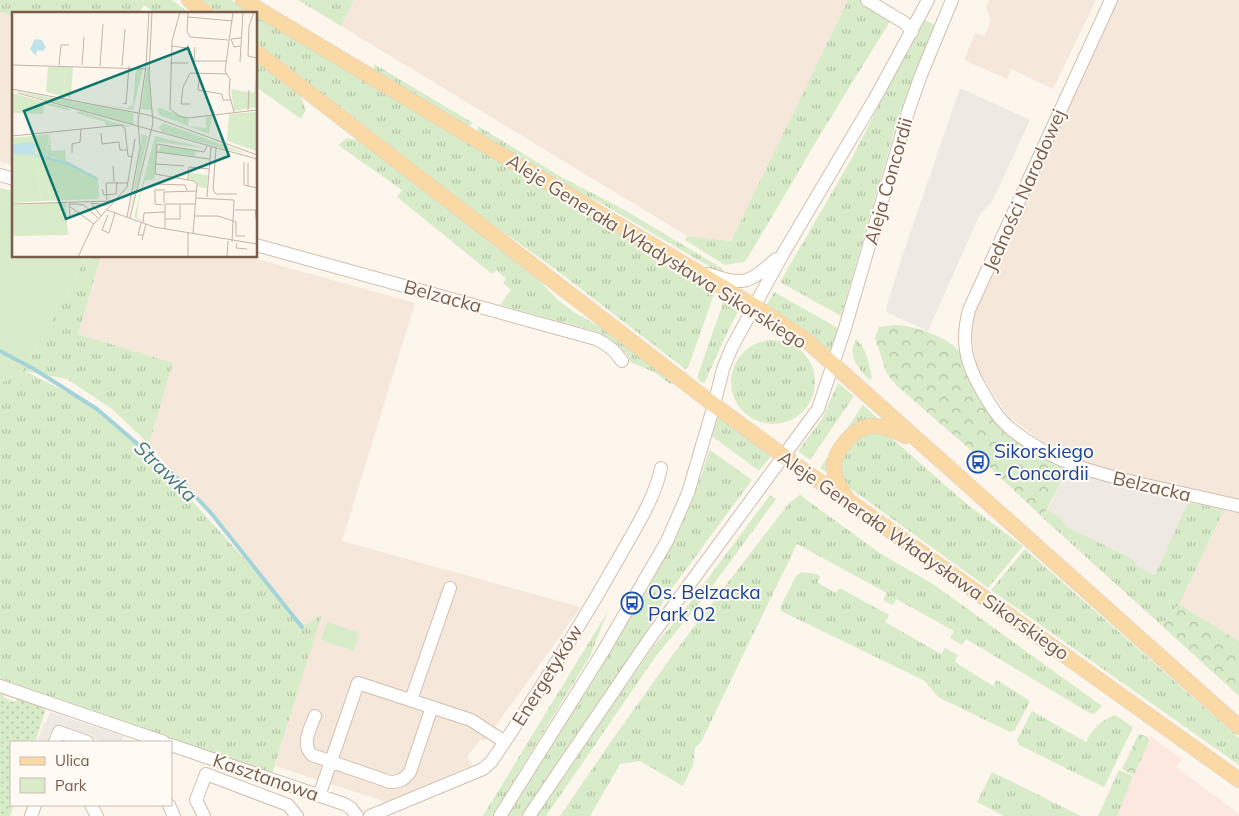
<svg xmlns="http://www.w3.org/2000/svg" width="1239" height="816" font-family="Mulish,sans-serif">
<defs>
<pattern id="grass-tufts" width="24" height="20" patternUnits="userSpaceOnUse" patternTransform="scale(1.25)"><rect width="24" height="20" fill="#d8ecc9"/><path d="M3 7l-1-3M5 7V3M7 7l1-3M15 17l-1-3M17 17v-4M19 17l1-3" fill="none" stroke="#b4c2a5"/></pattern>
<pattern id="forest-crowns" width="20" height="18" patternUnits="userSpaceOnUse" patternTransform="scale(1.25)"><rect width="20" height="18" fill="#d8ecc9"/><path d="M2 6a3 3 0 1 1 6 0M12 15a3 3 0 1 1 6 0" fill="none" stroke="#b4c2a5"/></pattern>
<pattern id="garden-dots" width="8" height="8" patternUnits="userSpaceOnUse" patternTransform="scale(1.25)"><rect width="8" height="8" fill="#d8ecc9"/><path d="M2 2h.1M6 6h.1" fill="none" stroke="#b4c2a5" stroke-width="1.8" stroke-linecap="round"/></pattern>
</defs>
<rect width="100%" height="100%" fill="#fdf6ec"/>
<path fill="#f5e8da" d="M354 0H848L731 241 687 236 341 26Z
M989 0H1096L1053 89 1011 69 1007 79 964 60 975 33 985 36 991 20 986 7Z
M1117 0H1239V500L1093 468 1047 445 1008 416 977 369 971 332 975 308Z
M0 12 14 16V166L0 162Z
M101 256H246L415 303 342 541 581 607 485 741 481 739 467 757 472 765 386 802 275 766 321 614 304 625 149 444 173 363 78 334Z
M1224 510 1239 513V641L1179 604Z"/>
<path fill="#fde8e0" d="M1150 736 1182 759 1176 767 1239 814V816H1111L1123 800Z"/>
<path fill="#efe9e4" d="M960 88 1030 120 992 202 980 214 928 331 886 312V309L903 254Z
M1067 469 1188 502 1155 575 1137 567 1131 558 1067 527 1060 517 1048 510Z
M50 712 124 736 122 742H104L56 726 51 742H37L44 722 46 723Z"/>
<path fill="url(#grass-tufts)" d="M0 0H172L191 14H156L144 5 139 14H14V16L0 12Z
M202 0H231L254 14H220Z
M298 0H354L341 26Z
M848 0H861L892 18 820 135 747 259 744 262 725 265 685 240 687 236 731 241Z
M256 15 715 291 688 368 685 369 559 272 477 213 256 42Z
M925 20 935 25 899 115 841 316 780 282 853 156 891 81Z
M256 61 299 93 306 110 301 119 256 87Z
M374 64 473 123 467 127 374 71Z
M478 126 563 178 623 209 723 269 722 274 604 205 564 185 477 134Z
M347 138 360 141 536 277 558 300 574 312 600 327 675 384H670L654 372 630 362 628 356 618 345 598 332 500 305 511 290 503 283 506 279 497 270 492 274 397 197 402 190 338 145Z
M86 256H101L78 334 173 363 149 444 112 409 67 379 25 371 80 399 112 421 145 451 169 475 304 625 322 614 272 774 0 682V384L23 370 72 285Z
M774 292 838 328 831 351 809 334 766 306Z
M725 297 740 307 726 335 704 384 697 378Z
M856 339C866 346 869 365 872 377L870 380C858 369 847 355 856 339Z
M731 382a42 42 0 1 1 84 0a42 42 0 1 1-84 0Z
M838 383 854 396 810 460 798 451 822 419Z
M863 405 882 422H865L830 474 820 468Z
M718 417 771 456 759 471 712 436Z
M865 432 887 434 969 506 1023 546 988 588 847 486C830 464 848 447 865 432Z
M710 450 752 480 667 595 646 632 521 816H508L654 577 680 529 701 477 709 451Z
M770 495 776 499 705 596 656 656 546 816H536L653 647 683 612Z
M800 495 881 554 933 584 1102 706 1094 714 1088 712 966 639 962 645 950 638 954 631 896 599 893 605 883 600 887 593 797 544 701 742 695 748 693 765 683 786 640 761 620 764 590 816H560L607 747 674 653 789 503Z
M1188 502 1224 510 1179 604 1161 625 1043 518 1048 510 1060 517 1067 527 1131 558 1138 567 1155 575Z
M1025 549 1239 738V765L991 590Z
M801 572 817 574 820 577 818 583 836 593 840 588 889 615 885 622 941 654 945 648 958 655 955 662 993 686 997 680 1030 701 1015 730 1010 732 938 697 925 681 781 611 780 608 796 576Z
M608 611 590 656 500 803 492 816H483Z
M1032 711 1086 742C1093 728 1100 721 1115 715L1133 727 1104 787 1019 745 1017 740Z
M1119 770 1133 776 1117 816H1098Z
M992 772 1081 816H1004L977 802Z"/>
<path fill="url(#forest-crowns)" d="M893 325C912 325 943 335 957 349 962 353 962 364 964 370 971 387 993 422 1007 434 1024 449 1046 459 1067 469L1043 518 981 459 897 386 887 374 875 338 879 327Z
M1179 604 1239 641V696L1161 625Z
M1140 734 1147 737 1149 741 1134 775 1122 769 1138 735Z"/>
<path fill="#d8ecc9" d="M0 188 14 191V256H86L72 285 23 370 0 384Z
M327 622 359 633 354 651 321 640Z"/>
<path fill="url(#garden-dots)" d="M0 691 5 698 14 702 19 697 47 706 35 742H11V805H14L10 816H0Z"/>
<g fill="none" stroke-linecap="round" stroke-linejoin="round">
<path stroke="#a5d3da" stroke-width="4" d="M0 351 34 369 97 409 183 483 211 513 302 627"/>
<g stroke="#d1beb0" stroke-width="14">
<path id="minor" d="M867 0 905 23 912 32
M1111 0 969 310C961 340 965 362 981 389 989 403 998 419 1011 429 1053 463 1095 473 1146 485 1177 492 1208 499 1239 506
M0 175 14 179
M256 245 596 339C607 344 615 350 622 361
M708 274C744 286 748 284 776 259
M0 686 164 742
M411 700 450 588
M315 716C310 729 301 744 312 755L390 782C399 782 404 780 410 772L432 707
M55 742 59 732 87 742
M171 745 344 804 351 808 357 816
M319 796 358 683 471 720 505 742
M91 805 97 816
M169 805 174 816
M31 816 35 805
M204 816 196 800 206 774 288 805 297 816
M370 816 483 769 491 762C537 695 581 625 621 554 636 527 655 498 661 468
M500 816 604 650 667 541 688 493 714 405 723 369 731 349 784 252 878 93 928 0
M529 816 650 638 818 409 845 328 909 109 921 75 952 0"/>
</g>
<g stroke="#dad1cd" stroke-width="16">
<path id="major" d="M189 0 207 14
M243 0 769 315 807 341 1239 727
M256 52 714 405 807 473 849 501 1239 780
M846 497C840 488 835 480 834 469 833 451 855 426 873 426 885 426 896 431 906 436"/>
</g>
<use href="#minor" stroke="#fff" stroke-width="12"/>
<use href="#major" stroke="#fbd9a5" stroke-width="15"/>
</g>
<defs>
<g id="bus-ring" transform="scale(1.125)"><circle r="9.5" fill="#fffaf3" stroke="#1a4fb4" stroke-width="1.5"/><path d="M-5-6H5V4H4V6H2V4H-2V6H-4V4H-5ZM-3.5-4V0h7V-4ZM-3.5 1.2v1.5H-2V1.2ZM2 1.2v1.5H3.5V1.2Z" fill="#1a4fb4"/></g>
</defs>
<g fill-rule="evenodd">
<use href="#bus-ring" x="978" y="462"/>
<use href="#bus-ring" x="632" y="603"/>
</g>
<g text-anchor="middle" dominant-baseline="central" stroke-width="4" stroke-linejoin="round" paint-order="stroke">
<g font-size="19" fill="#7a5c4d" stroke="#fffaf3">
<text transform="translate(888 181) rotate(-74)">Aleja Concordii</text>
<text transform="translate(1024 190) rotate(-66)">Jedności Narodowej</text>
<text transform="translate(657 251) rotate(32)">Aleje Generała Władysława Sikorskiego</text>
<text transform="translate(443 296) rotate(15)">Belzacka</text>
<text transform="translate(1152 486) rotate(13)">Belzacka</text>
<text transform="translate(924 555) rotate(35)">Aleje Generała Władysława Sikorskiego</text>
<text transform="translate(547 675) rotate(-58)">Energetyków</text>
<text transform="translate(266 777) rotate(19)">Kasztanowa</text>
</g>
<g font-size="19" fill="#164399" stroke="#fffaf3" text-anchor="start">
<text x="994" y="451">Sikorskiego<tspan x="994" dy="22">- Concordii</tspan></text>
<text x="648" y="592">Os. Belzacka<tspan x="648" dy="22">Park 02</tspan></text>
</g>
<g font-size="20" font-style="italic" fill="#437c86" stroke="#fffaf3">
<text transform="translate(166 471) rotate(44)">Strawka</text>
</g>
</g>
<g transform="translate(12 12)">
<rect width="245" height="245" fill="#fdf6ec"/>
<path d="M54 55H61L59 85 51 84ZM124 55 131 56 121 98 82 91 121 97 115 96 121 93ZM135 55H137L139 98 129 97ZM0 78 121 101 122 113ZM0 81 56 96 58 99 32 92 31 102 1 101ZM68 99 101 110 121 115 94 114 93 110 64 101ZM200 104 197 122 176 114 194 116V105ZM151 111 231 140 230 141 150 120 147 115ZM38 122 39 139 53 138 54 150 40 145 36 147 54 151 84 166 86 164 87 187 29 189 25 158 34 146ZM129 122 136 124 118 201 129 134ZM143 124 193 136 145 130 142 168H133L127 189 125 205 130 209 122 205ZM149 133 184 139 183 144 146 140ZM178 157H181L179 161 196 163V158L195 176 186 175 184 169 177 167Z" fill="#d8ecc9"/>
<path d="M36 55H54L51 84 34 80ZM148 96 177 107 176 114 148 103 145 97Z" fill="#d8ecc9"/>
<path d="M244 62 245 95 222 99 219 77 242 81ZM245 100V139L215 129 217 102ZM37 122 34 146 25 158 29 189 0 191V126Z" fill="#d8ecc9"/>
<path d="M54 190 56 223 0 224V193Z" fill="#d8ecc9"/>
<path d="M23 27 30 28 34 36 30 39 25 38 24 44 18 37ZM18 130 23 132 22 143 0 142V132Z" fill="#bfe3e8"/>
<path fill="none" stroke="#bfe3e8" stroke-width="2.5" d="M22 143 55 151 84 166"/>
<path fill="none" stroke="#c5b3a7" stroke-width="1" d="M168 0 160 29 158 97 167 104 176 106 245 98M221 0 213 59 218 67 217 81 222 100M242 0 237 14 236 44 245 46M176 5 221 9M175 19 178 25 216 28M175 19 176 0M159 34 175 36 176 33M228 34 222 35 219 27 229 26M183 35 182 49H214M228 50 231 0M158 51H176M0 53 134 57M47 53 49 33H57M70 53 72 25M88 54 91 12M110 54 113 17M187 68 186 78 210 82 211 88H219M0 77 136 103 245 143M6 81 245 147M111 91 114 92 117 54M178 92H169L171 75 178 61 215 62M236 98 237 78M89 121 90 132 107 130 108 138H116M0 124 110 113 113 117 116 144 121 145M204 136 201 178 204 182H225M145 140 198 147M60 141V132L68 130 69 117M232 150V173L245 176M236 151V174M144 152 172 154M101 154 102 170M176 168 177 155 197 157M143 172 173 173 175 178M90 177 92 183 104 182 105 170M195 185 199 135M184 186 222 188 220 230M95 188 94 171H116M152 191V180L185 179M0 192 101 189M151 193 143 192V178H153M57 194 82 212M95 198 142 215 245 232M223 198H245M243 198 245 213M96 203 90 218 97 221 103 201M89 204 79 191 95 193M183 204H206L221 209M58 205 57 192H64L72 193 86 206M115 205 128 136 126 109 134 54 137 0M118 206 141 111 137 62 140 0M153 207H168V192M221 209 224 210V224H233M131 210 132 201 153 200M129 211 126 223H131M153 217V192H184M176 220V245M181 221 185 172 182 169 143 162 145 132 192 140 195 134M130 228 134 212M225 231 224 236 235 237M66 245 81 213 115 175 123 127M215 245 216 229"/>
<path fill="#0f766e" fill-opacity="0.15" stroke="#0f766e" stroke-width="2.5" d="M176 36 217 144 54 207 12 99Z"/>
<rect width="245" height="245" fill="none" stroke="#7a5c4d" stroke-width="2.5"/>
</g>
<rect x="10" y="741" width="162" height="65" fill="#fffaf3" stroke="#cabbb1"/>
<rect x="20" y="757" width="25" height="8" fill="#fbd9a5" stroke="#cabbb1"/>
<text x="55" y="766" font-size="15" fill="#7a5c4d">Ulica</text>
<rect x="20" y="778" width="25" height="15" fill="#d8ecc9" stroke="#cabbb1"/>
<text x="55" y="791" font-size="15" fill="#7a5c4d">Park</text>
</svg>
